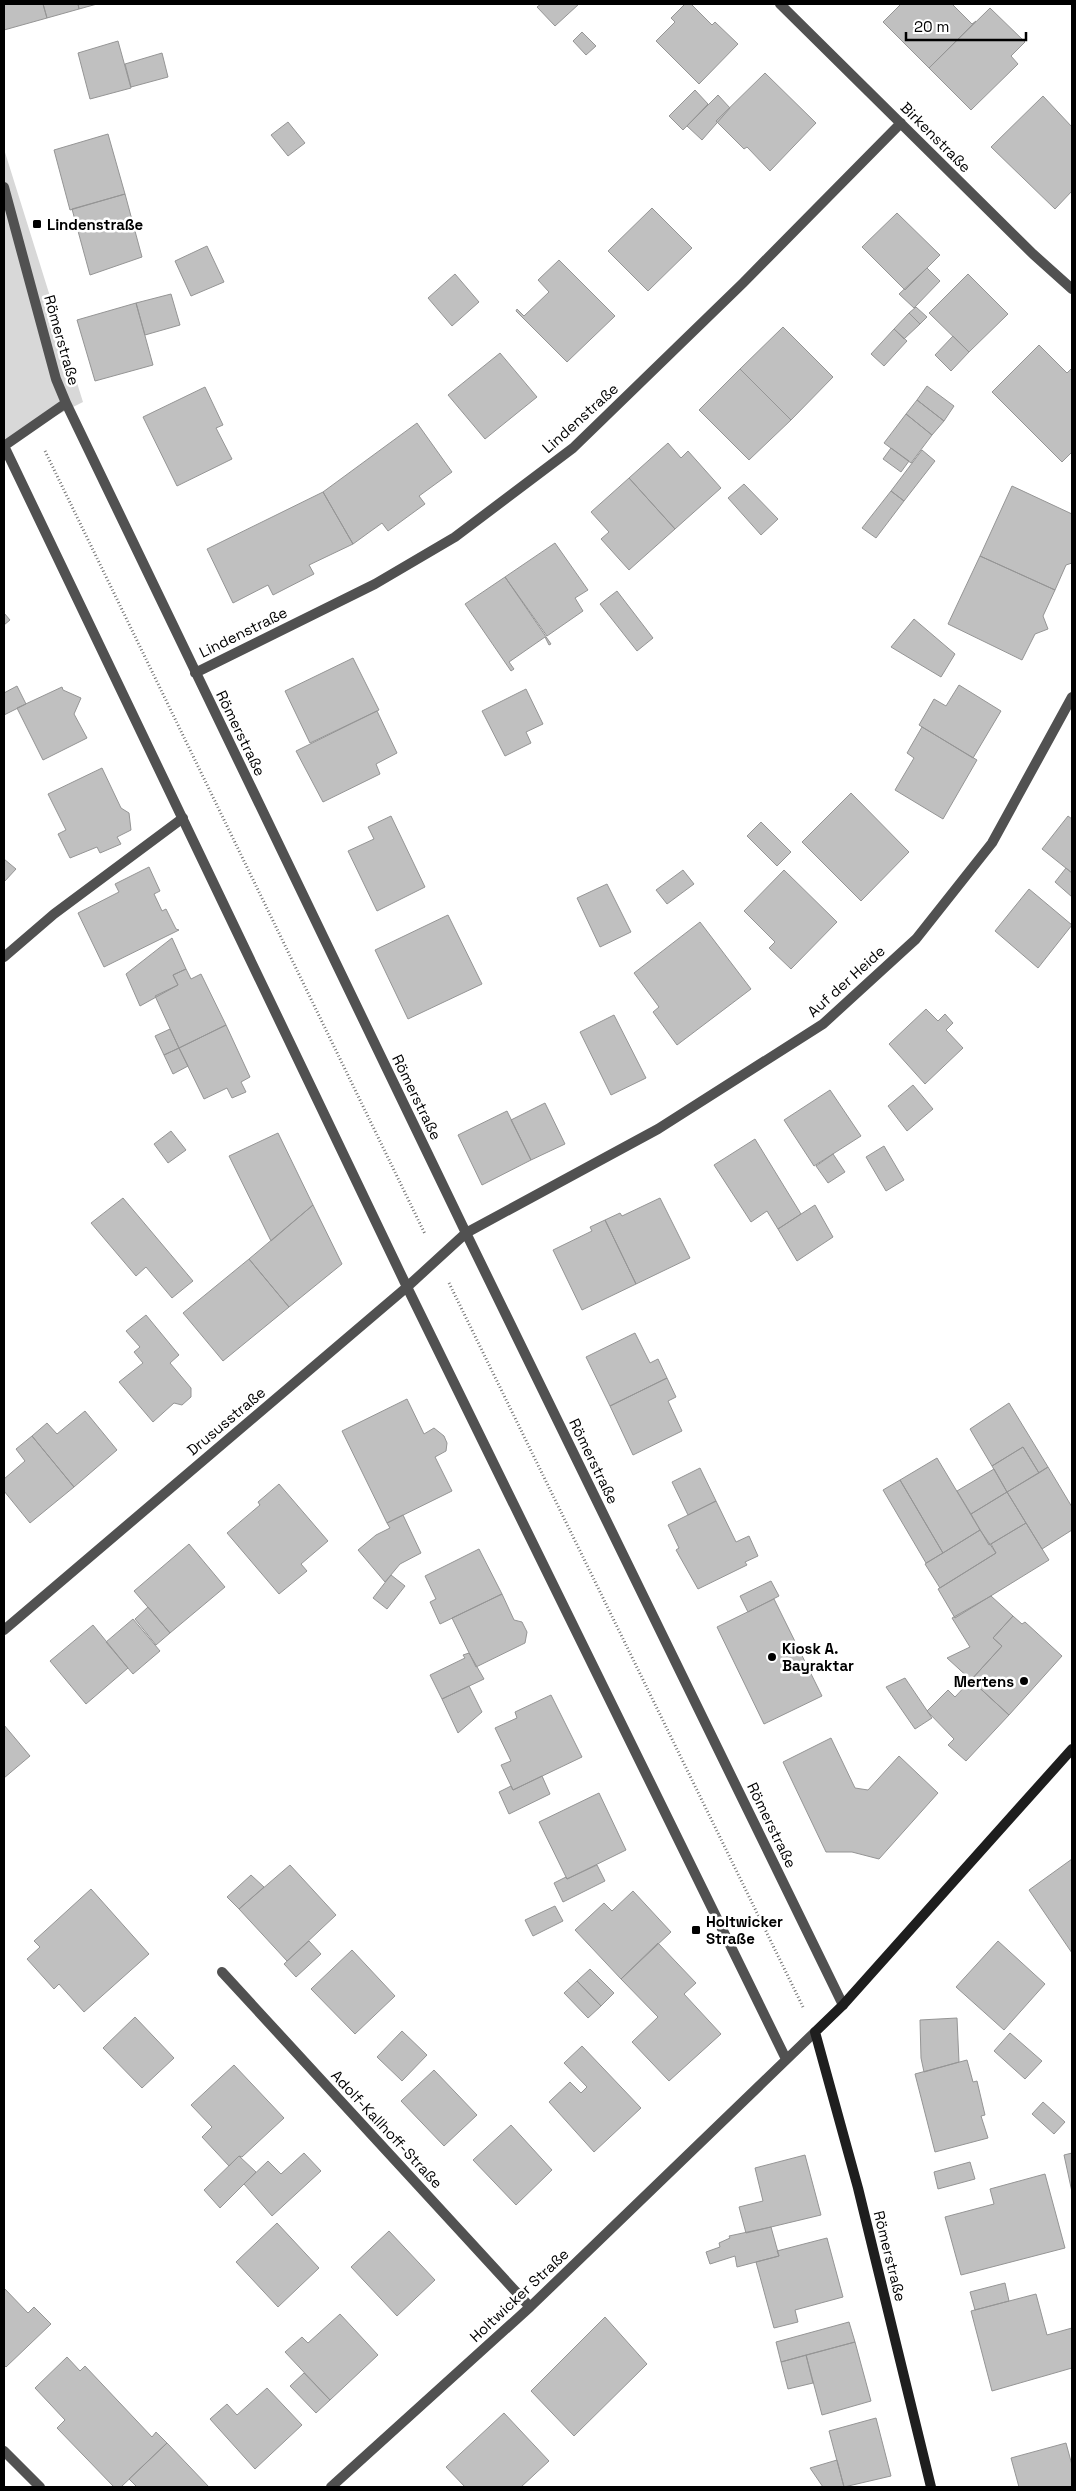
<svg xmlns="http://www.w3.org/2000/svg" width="1076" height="2491" font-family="'Space Grotesk',sans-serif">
<rect width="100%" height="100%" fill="#fff"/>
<path fill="#d8d8d8" d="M4 149 83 402 33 427 4 446Z"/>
<path fill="#c0c0c0" stroke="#959595" d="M4 4H43L47 18 4 30Z
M43 4H78L79 9 47 18Z
M78 4H97L79 9Z
M541 4H579L555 26 537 7Z
M685 4H691L712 25 715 22 738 44 699 84 656 41 675 22 671 18Z
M901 4H952L972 24 976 21 929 68 883 22Z
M990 8 1025 42 1011 56 1018 64 971 110 929 68Z
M582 32 596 46 586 55 573 41Z
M118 41 131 88 90 99 78 53Z
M162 53 168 77 131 87 125 64Z
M765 73 816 123 770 171 747 147 744 149 716 121Z
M695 90 708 104 683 130 669 116Z
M718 95 730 108 702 140 687 126Z
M1043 96 1072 127V191L1055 209 991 147Z
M288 122 305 143 288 156 271 135Z
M108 134 125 194 70 210 54 150Z
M125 194 142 257 90 275 72 209Z
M652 208 692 248 648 291 608 251Z
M897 213 940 255 905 290 862 247Z
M207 246 224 282 191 296 175 261Z
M559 260 615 316 567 362 516 311 517 309 524 316 549 292 538 280Z
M927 268 940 281 914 308 899 294Z
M455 274 479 302 452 326 428 298Z
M968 274 1008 314 969 352 929 313Z
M171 294 180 325 145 335 136 303Z
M136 303 153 365 95 381 77 320Z
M916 307 927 317 920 324 909 313Z
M909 313 920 324 904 339 894 329Z
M783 327 833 377 791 420 740 369Z
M894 329 907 341 884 366 871 354Z
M953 336 969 352 951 371 935 355Z
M1039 345 1067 373 1072 368V454L1071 453 1062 462 992 392Z
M500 353 537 397 485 439 448 395Z
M740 369 791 420 749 460 699 410Z
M927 386 954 406 944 421 917 400Z
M205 387 223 425 216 428 232 459 177 486 143 417Z
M917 400 944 421 932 435 906 414Z
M906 414 932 435 911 463 884 443Z
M417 423 452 472 419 496 425 504 388 531 382 523 353 544 323 492Z
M668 443 681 458 688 451 721 488 675 529 629 478Z
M891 448 909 461 901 472 883 459Z
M922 450 935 461 904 501 891 491Z
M629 478 675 529 629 570 601 539 609 532 591 512Z
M744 484 778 519 761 535 728 498Z
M1012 486 1072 514V563L1066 565 1055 590 980 556Z
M891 491 904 501 876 538 862 528Z
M323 492 353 544 309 565 314 574 273 595 268 585 233 603 207 549Z
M555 543 588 590 575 598 583 611 547 636 505 577Z
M980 556 1055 590 1043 616 1048 629 1035 634 1022 660 948 624Z
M505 577 551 644 549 645 545 637 509 662 514 669 511 671 465 604Z
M617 591 653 638 637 651 600 604Z
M4 613 10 620 4 625Z
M914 619 955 654 941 677 891 647Z
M353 658 379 710 310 743 285 691Z
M959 685 1001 711 973 758 919 725 934 699 946 706Z
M17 686 26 704 4 715V693Z
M62 687 63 690 81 698 74 714 87 738 43 760 17 708Z
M526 689 543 724 526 732 531 743 505 756 482 711Z
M377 711 397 753 376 764 380 774 323 802 296 751Z
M922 727 977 760 943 819 895 790 914 758 907 753Z
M102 768 121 808 129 813 131 830 117 837 121 844 100 853 97 847 70 858 58 834 66 830 48 794Z
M851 793 909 852 861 901 802 842Z
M391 816 425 887 377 911 348 851 374 839 368 827Z
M1068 816 1072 819V873L1042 849Z
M761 822 791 852 777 866 747 836Z
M4 859 16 869 4 882Z
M149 867 160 891 154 894 162 911 166 909 176 929 179 930 104 967 78 913 119 892 115 884Z
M1066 868 1072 873V897L1055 882Z
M683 870 694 884 667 904 656 890Z
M784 870 837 922 791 969 769 948 775 942 744 911Z
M607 884 631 932 600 947 577 898Z
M1029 889 1072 925 1038 968 995 931Z
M448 915 482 984 408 1019 375 950Z
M700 922 751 989 677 1045 653 1012 659 1007 634 973Z
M172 938 186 969 173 975 178 985 140 1006 126 974Z
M186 969 191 979 201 974 226 1025 179 1048 155 996 178 985 173 975Z
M926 1009 938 1021 945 1014 953 1023 946 1030 963 1048 925 1084 889 1044Z
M614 1015 646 1078 611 1095 580 1032Z
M226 1025 250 1077 241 1082 246 1092 232 1098 227 1088 204 1099 179 1048Z
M170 1029 179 1048 164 1055 155 1036Z
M179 1048 188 1066 173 1074 164 1055Z
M913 1085 933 1109 907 1131 888 1106Z
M830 1090 861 1136 814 1166 784 1120Z
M545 1103 565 1144 531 1160 511 1120Z
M507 1111 531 1160 482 1185 458 1135Z
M171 1131 186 1150 168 1163 154 1144Z
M278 1133 313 1205 271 1241 229 1156Z
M755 1139 801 1214 778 1229 767 1211 751 1222 714 1165Z
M884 1146 904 1180 886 1191 866 1157Z
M833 1154 845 1172 828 1183 816 1166Z
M123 1198 193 1281 172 1298 146 1267 136 1276 91 1223Z
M660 1198 690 1258 636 1284 605 1220 620 1213 622 1216Z
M313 1205 342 1264 289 1307 249 1259Z
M815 1205 833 1237 797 1261 778 1229Z
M605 1220 636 1284 582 1310 553 1250 592 1231 590 1227Z
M249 1259 289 1307 223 1361 183 1313Z
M146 1315 179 1355 170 1363 191 1388V1397L182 1405 174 1403 153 1422 119 1382 143 1363 134 1352 140 1347 126 1331Z
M635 1333 650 1363 658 1359 667 1378 610 1406 586 1357Z
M667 1378 676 1397 668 1401 682 1431 633 1455 610 1406Z
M407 1399 424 1434 434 1428 444 1436 447 1443 446 1451 435 1457 452 1491 387 1523 342 1431Z
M1009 1403 1048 1467 1039 1473 1023 1447 992 1466 970 1429Z
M85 1411 117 1450 74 1487 32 1436 47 1423 57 1434Z
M32 1436 74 1487 30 1523 4 1491V1479L25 1461 16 1449Z
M1023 1447 1039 1473 1007 1492 992 1466Z
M937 1458 980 1530 943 1553 900 1480Z
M1048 1467 1072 1507V1530L1042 1549 1007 1492Z
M700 1468 716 1501 688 1515 672 1482Z
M994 1469 1007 1492 971 1514 957 1491Z
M900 1480 943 1553 926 1563 883 1490Z
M279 1484 328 1541 301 1564 307 1571 279 1594 227 1533 260 1505 258 1502Z
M1007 1492 1026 1523 989 1545 971 1514Z
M716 1501 736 1542 749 1536 758 1556 745 1562 747 1565 698 1589 676 1550 679 1548 668 1525Z
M403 1515 421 1553 400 1564 385 1582 358 1550 376 1535 390 1528 387 1523Z
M1026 1523 1049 1560 955 1618 938 1589 996 1553 991 1544Z
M980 1530 996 1553 940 1588 925 1564Z
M189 1544 225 1587 170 1633 134 1591Z
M479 1549 502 1594 440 1624 430 1602 436 1599 425 1576Z
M391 1575 405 1586 387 1609 373 1598Z
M771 1581 779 1596 748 1612 740 1596Z
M502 1594 514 1620 522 1622 527 1632 525 1643 476 1667 452 1618Z
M991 1596 1013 1616 993 1638 1002 1646 971 1680 947 1658 970 1647 952 1618Z
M774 1599 822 1696 764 1724 717 1627Z
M148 1607 170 1633 156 1645 135 1619Z
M1013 1616 1022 1624 1025 1622 1062 1656 1009 1715 971 1680 1002 1646 993 1638Z
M133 1619 160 1651 133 1674 106 1642Z
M93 1625 128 1668 86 1704 50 1661Z
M469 1653 484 1679 442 1699 430 1675 465 1658 463 1655Z
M905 1678 932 1718 915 1729 886 1687Z
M971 1680 1009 1715 966 1761 948 1745 954 1739 927 1711 948 1690 955 1697Z
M469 1686 482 1712 458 1733 442 1699Z
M551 1695 582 1757 513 1790 501 1765 511 1761 495 1728 517 1718 515 1712Z
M4 1725 30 1756 4 1778Z
M831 1738 855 1788 868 1790 899 1756 938 1793 879 1859 852 1852H826L783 1762Z
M542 1776 550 1794 509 1814 499 1792 511 1786 513 1790Z
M599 1793 626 1850 567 1879 539 1822Z
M1072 1859V1953L1029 1890Z
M290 1865 336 1915 287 1961 239 1909Z
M597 1865 605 1881 563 1902 554 1883 566 1877 567 1879Z
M251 1875 264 1887 239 1909 227 1897Z
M91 1889 149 1954 84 2012 59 1984 54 1989 27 1959 40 1947 34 1941Z
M633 1891 671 1932 621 1979 575 1930 604 1903 612 1911Z
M555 1906 563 1921 533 1936 525 1920Z
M309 1941 321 1954 296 1977 284 1964Z
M998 1941 1045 1984 1004 2030 956 1987Z
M658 1943 696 1983 684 1994 721 2034 669 2081 632 2042 658 2017 621 1979Z
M352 1950 395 1996 355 2034 311 1989Z
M590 1969 614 1993 601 2006 577 1981Z
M577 1981 601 2006 588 2018 564 1993Z
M135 2017 174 2058 142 2088 103 2048Z
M957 2018 959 2062 924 2072 921 2058 920 2020Z
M402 2031 427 2055 402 2081 377 2057Z
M1010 2033 1042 2061 1025 2079 994 2051Z
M582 2046 641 2108 594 2152 549 2102 570 2082 581 2093 587 2087 564 2063Z
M967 2060 973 2082 977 2081 985 2115 981 2116 988 2138 935 2152 915 2074Z
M234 2065 284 2118 242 2157 239 2156 229 2166 202 2137 212 2127 191 2105Z
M434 2070 477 2115 444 2146 401 2101Z
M1043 2102 1065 2122 1054 2134 1032 2114Z
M511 2125 552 2170 516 2205 473 2160Z
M304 2153 321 2171 272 2216 244 2184 268 2161 281 2174Z
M1072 2153V2192L1064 2155Z
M805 2155 821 2215 746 2233 739 2207 763 2201 755 2168Z
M239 2156 256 2172 220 2208 204 2190Z
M970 2162 975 2179 938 2189 934 2172Z
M1045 2174 1065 2248 961 2275 945 2217 994 2204 990 2189Z
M277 2223 319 2268 278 2307 236 2262Z
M771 2227 779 2256 737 2267 735 2256 710 2264 706 2252 720 2247 719 2243 730 2238 729 2236Z
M389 2231 435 2280 397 2316 351 2267Z
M827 2238 843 2297 795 2310 798 2322 774 2328 756 2262 779 2256 777 2251Z
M1005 2283 1009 2301 975 2310 970 2292Z
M4 2288 28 2313 34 2307 51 2324 6 2367 4 2365Z
M1036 2294 1047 2335 1072 2328V2368L992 2391 971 2311Z
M340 2314 378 2355 330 2400 285 2352 302 2337 308 2343Z
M605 2317 647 2364 574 2436 531 2391Z
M849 2322 855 2342 781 2362 776 2342Z
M855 2342 871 2401 822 2415 806 2355Z
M806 2355 813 2383 788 2389 781 2362Z
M67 2357 80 2371 85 2366 152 2437 156 2432 167 2443 121 2487H114L57 2428 65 2420 35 2388Z
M304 2373 330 2400 316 2413 290 2386Z
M267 2388 302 2425 255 2469 210 2419 227 2404 237 2415Z
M504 2413 549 2461 521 2487H465L446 2467Z
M876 2418 891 2476 844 2487 829 2431Z
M167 2443 209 2487H137L129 2479Z
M1066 2443 1072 2465V2487H1019L1011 2458Z
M837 2460 844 2487H823L810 2468Z"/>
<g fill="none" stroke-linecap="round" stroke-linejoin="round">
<path stroke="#737373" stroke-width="3" stroke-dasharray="1 2.5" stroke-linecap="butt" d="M45 451 425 1234
M449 1283 803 2007"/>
<path stroke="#515151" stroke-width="10" d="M4 957 54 914 183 818"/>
<path stroke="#515151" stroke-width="10" d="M780 4 1033 254 1072 289
M4 187 56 379 66 403 466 1233 843 2005
M4 446 407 1287 786 2059
M4 446 66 403
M195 673 375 584 455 537 573 448 743 283 901 123
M4 1630 407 1287 466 1233 658 1129 823 1024 916 939 992 843 1072 697
M222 1972 530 2307
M4 2451 40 2487
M331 2487 530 2307 815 2032"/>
<path stroke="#1e1e1e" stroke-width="10" d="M931 2487 858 2188 815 2032 843 2005 1072 1749"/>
</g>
<g fill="#000" stroke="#fff" stroke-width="2">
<rect x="32" y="219" width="10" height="10" rx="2.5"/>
<circle cx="772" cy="1657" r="5"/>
<circle cx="1024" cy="1681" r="5"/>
<rect x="691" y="1925" width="10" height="10" rx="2.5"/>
</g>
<g text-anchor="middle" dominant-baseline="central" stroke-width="5" stroke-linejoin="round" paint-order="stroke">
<g font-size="15" fill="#000" stroke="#fff">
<text transform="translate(936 137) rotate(45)">Birkenstraße</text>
<text transform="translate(62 340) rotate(74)">Römerstraße</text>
<text transform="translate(580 418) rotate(-42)">Lindenstraße</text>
<text transform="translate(243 632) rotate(-26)">Lindenstraße</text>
<text transform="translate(241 733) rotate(64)">Römerstraße</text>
<text transform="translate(846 981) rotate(-42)">Auf der Heide</text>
<text transform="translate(417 1097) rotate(64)">Römerstraße</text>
<text transform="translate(226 1421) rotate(-40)">Drususstraße</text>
<text transform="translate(594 1461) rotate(64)">Römerstraße</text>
<text transform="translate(772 1825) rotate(64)">Römerstraße</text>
<text transform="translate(387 2129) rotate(47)">Adolf-Kallhoff-Straße</text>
<text transform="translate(890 2256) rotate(76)">Römerstraße</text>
<text transform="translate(519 2295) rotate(-43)">Holtwicker Straße</text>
</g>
<g font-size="15" font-weight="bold" fill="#000" stroke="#fff" text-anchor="start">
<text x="47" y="224">Lindenstraße</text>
<text x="782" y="1648">Kiosk A.<tspan x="782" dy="17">Bayraktar</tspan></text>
<text x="1014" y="1681" text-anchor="end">Mertens</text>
<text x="706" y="1921">Holtwicker<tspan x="706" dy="17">Straße</tspan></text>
</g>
</g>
<rect width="1076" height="2491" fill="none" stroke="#000000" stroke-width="10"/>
<path d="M906 32v8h120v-8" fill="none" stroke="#000000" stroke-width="2.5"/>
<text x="914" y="32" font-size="15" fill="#000000" stroke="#ffffff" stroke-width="4" paint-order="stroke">20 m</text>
</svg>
